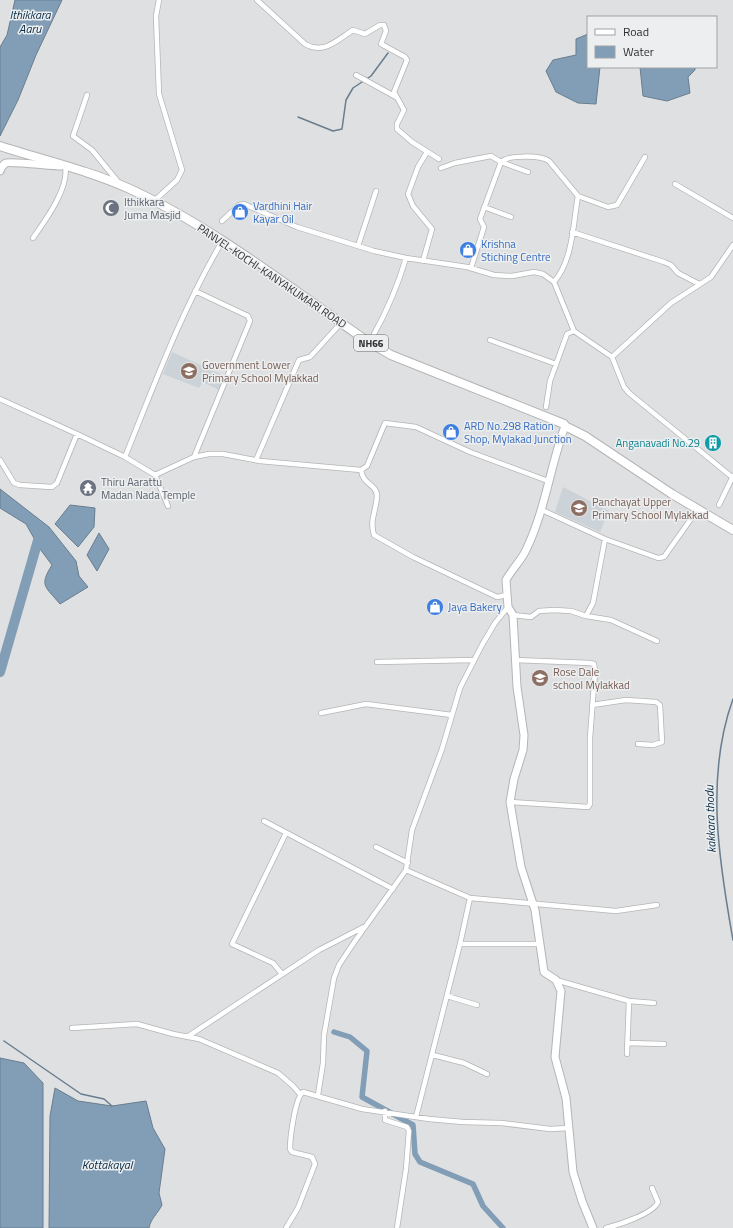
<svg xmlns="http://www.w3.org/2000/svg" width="733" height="1228" font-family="'Titillium Web',sans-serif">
<rect width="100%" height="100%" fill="#dfe0e2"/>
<path fill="#cbd2d8" d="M172 352 225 376 219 390 203 382 199 388 163 374Z
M563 487 609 511 600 532 555 512Z
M531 673H547V682H532Z"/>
<path fill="#829eb7" stroke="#697d8e" d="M15 0H62L36 55 18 100 0 136V47L7 35Z
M588 34V67H600L596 104 578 103 556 92 546 71 553 60 576 55V39Z
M640 67H695V70L688 77 690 93 667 101 643 96Z
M0 489 49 527 76 561 79 576 88 587 60 604C45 586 39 586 52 565L40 549 26 524 0 508Z
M70 505 95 508 94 527 78 547 55 524Z
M99 533 109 549 97 571 87 555Z
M0 1058 24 1063 43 1083V1228H0Z
M55 1088 78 1101 112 1106 146 1101 153 1128 165 1149 159 1193 162 1205C158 1213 150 1220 149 1228H49L50 1116Z"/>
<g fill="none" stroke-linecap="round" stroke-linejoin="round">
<path stroke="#697d8e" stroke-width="1.5" d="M298 117 333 131 342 129 346 100 353 88 371 76 388 53
M733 699C705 776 719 862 733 940
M4 1041 81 1094 104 1099 112 1106"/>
<path stroke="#829eb7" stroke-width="5.5" d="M334 1032 350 1037 367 1051 362 1097 413 1125 415 1154 420 1162 473 1184 483 1206 503 1228"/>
<path stroke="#829eb7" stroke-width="10" d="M0 672 41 530"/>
<g stroke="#b4b5b6" stroke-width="6">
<path id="minor" d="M257 0 305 44C324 55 337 40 353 30L365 34 380 25H384L386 31 381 44 405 57 407 60 394 92 404 110 397 124V129L412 142 439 159
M356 75 396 97
M87 95 73 136 92 150 119 183
M441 168 455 163 491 156 501 162 528 172
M675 184 733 218
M578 196 608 207 617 205 645 157
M154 201 177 180 182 170 159 94 156 16 159 0
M484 207 511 217
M222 221 239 205 244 204 297 227 374 251 406 258 467 267 494 275 512 276 534 272 543 274 554 282 574 331
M572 232 664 262 671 265 678 273 699 284
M33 238C45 221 70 187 65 166
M358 246 376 191
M423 261 432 229 413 206 408 194 418 167 427 152
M471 268 484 227 480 219 501 162C508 155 540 155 549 161L578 196C573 224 573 260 554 282
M374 334C388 309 398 285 406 258
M490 340 556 364
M612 357 624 387 629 393 732 477
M0 399 77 434 125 457 155 475 168 506
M546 407 550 381 567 334 574 331 612 357 671 303 711 277 733 245
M125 457C155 383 182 309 223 240
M194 457 250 321 248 316 195 291
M0 460 14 483 20 485 52 487 57 483 77 434
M256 460 299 360 310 357 341 323
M361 470C363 485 376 484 377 495 377 509 369 520 374 535L413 557 497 597 507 595
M155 475 194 457 209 454H223L260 461 361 470 367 466 385 423 416 427 470 452 548 481
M719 505 733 476
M542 510 605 539 658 558 664 557 698 509
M605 539 593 603 586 616 611 620 657 641
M513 615 531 617 539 611 554 610 571 611 586 616
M377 662 474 660
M592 705 626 700 656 702 660 705 662 742 653 745 638 744
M321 713 366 704 452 715
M510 802 588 807 590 804V738L595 671 594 664 590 663 515 660
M264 821 393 889
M376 847 408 863
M406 870 470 898 616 911 657 905
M460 944H540
M282 974 273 963 232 944 286 833
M556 980 629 1001 654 1003
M447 996 477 1005
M72 1028 137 1024 173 1034 199 1039 278 1073 293 1086 300 1094
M187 1037 319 950 364 927
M627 1043 664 1044
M627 1054 629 1001
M433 1055 464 1063 487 1074
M318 1095 323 1063 324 1035 334 978 339 965 355 941 406 870 412 830 442 749 460 688 482 645 495 623 508 607
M385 1111V1120L407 1127 409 1131 406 1169 397 1228
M416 1117 460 944 470 898
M286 1228 298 1208 315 1164 312 1157 292 1152 290 1149C290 1138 295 1098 303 1092L362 1109 429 1119 463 1122 501 1123 550 1129 569 1128
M606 1228C618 1225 653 1214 658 1202L652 1188"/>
</g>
<g stroke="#b4b5b6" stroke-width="9">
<path id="secondary" d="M0 171C1 168 2 165 6 163 11 161 51 166 61 166
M565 426C550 467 545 511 526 550 521 561 512 569 506 580L508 607 513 615 517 687 524 735 523 750 514 779 510 802 521 867 535 910 544 972 556 980 561 991 555 1057 566 1098 573 1172 582 1201 593 1228"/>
</g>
<g stroke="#b4b5b6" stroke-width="10">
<path id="trunk" d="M0 146C43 160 88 170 130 189 215 228 290 288 367 341L391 355 564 424 565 426 585 436 672 494 733 530"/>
</g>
<use href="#minor" stroke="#fff" stroke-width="4.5"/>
<use href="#secondary" stroke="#fff" stroke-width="7"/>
<use href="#trunk" stroke="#fff" stroke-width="8"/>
</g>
<defs>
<g id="mosque-disc" transform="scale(0.9)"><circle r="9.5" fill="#6b7280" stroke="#eceeef"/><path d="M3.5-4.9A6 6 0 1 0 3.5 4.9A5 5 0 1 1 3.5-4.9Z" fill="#fff"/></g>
<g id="shop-disc" transform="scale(0.9)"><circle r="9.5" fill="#3f7fe0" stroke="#eceeef"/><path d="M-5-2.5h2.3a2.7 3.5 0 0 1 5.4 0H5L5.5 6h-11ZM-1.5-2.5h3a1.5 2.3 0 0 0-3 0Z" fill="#fff"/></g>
<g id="school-disc" transform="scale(0.9)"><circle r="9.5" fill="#8d6e63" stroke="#eceeef"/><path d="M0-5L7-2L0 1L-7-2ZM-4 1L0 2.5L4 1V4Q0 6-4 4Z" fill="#fff"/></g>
<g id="building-disc" transform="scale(0.9)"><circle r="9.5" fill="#0f9aa8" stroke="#eceeef"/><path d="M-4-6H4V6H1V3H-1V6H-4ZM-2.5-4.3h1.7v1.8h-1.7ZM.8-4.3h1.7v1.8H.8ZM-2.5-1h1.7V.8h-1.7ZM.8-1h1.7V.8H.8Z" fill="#fff"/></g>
<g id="temple-disc" transform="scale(0.9)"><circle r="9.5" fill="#6b7280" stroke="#eceeef"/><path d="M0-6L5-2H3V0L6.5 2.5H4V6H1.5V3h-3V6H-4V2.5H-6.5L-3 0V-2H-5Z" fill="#fff"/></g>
</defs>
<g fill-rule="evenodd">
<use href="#mosque-disc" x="111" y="208"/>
<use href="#shop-disc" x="240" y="212"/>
<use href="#shop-disc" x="468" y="250"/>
<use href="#school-disc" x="189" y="371"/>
<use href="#shop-disc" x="451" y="432"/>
<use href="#building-disc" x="713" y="443"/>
<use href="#temple-disc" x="88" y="488"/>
<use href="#school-disc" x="579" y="508"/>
<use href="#shop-disc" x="435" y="607"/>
<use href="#school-disc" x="540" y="678"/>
</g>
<g text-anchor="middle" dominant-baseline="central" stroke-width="3" stroke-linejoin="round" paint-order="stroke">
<rect fill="#eceeef" stroke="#686969" stroke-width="1" x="354" y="335" width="34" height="16" rx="3"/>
<g font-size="10" font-weight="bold" fill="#2f3030">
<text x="371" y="343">NH66</text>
</g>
<g font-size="11" fill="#5b616d" stroke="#eceeef" text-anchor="start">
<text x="124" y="202">Ithikkara<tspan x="124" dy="13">Juma Masjid</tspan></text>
<text x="101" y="482">Thiru Aarattu<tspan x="101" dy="13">Madan Nada Temple</tspan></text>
</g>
<g font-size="11" fill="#366cbe" stroke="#eceeef" text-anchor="start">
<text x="253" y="206">Vardhini Hair<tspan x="253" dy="13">Kayar Oil</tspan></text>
<text x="481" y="244">Krishna<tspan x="481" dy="13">Stiching Centre</tspan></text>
<text x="464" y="426">ARD No.298 Ration<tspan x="464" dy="13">Shop, Mylakad Junction</tspan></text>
<text x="448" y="607">Jaya Bakery</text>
</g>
<g font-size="11" fill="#2f3030" stroke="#eceeef">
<text transform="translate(272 276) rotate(34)">PANVEL-KOCHI-KANYAKUMARI ROAD</text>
</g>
<g font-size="11" fill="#785e54" stroke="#eceeef" text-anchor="start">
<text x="202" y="365">Government Lower<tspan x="202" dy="13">Primary School Mylakkad</tspan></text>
<text x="592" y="502">Panchayat Upper<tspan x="592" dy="13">Primary School Mylakkad</tspan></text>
<text x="553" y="672">Rose Dale<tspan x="553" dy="13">school Mylakkad</tspan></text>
</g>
<g font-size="11" fill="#0d838f" stroke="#eceeef" text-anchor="end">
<text x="700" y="443">Anganavadi No.29</text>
</g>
<g font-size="12" font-style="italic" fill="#082c46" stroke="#eceeef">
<text x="30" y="14">Ithikkara<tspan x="30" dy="14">Aaru</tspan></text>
<text transform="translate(710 819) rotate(-92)">kakkara thodu</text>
<text x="107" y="1164">Kottakayal</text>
</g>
</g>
<rect x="587" y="16" width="130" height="52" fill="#eceeef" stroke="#a0a2a3"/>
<rect x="595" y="29" width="20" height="6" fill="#ffffff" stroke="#a0a2a3"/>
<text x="623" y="36" font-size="12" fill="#2f3030">Road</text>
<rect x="595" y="46" width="20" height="12" fill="#829eb7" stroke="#a0a2a3"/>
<text x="623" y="56" font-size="12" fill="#2f3030">Water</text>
</svg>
